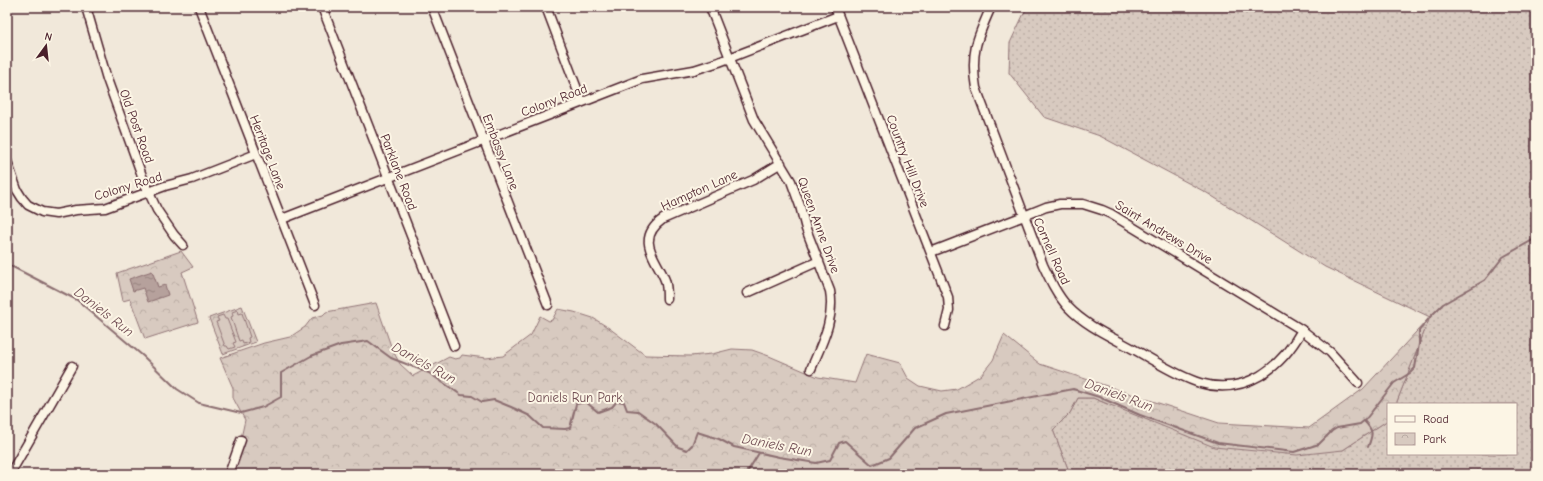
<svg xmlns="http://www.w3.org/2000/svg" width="1543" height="481" font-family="'Comic Neue',sans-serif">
<defs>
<pattern id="grass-dots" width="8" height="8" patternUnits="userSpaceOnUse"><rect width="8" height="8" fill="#d8cac0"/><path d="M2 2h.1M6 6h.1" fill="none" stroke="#bbada5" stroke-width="1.8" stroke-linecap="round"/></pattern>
<pattern id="park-crowns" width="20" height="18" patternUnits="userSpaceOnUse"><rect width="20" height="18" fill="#d8cac0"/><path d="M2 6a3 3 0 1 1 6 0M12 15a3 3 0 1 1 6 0" fill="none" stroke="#bbada5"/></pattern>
<pattern id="water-ripples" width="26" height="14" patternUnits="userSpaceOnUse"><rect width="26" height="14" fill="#b6a19c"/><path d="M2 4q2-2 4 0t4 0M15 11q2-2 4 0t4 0" fill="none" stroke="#96837f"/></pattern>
</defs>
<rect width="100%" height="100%" fill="#f1e8da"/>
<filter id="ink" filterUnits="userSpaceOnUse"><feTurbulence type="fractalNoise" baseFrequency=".025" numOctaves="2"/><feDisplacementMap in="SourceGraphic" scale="8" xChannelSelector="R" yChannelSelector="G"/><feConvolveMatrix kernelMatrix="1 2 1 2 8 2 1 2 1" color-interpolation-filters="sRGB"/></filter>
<g filter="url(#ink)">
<path fill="url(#grass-dots)" stroke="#917476" d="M1027 7H1536V474H1070L1053 430 1070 413 1078 398H1093L1107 404 1343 450 1388 420V454H1516V404H1396L1430 317 1325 267 1207 193 1100 136 1044 117 1009 73 1010 43Z"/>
<path fill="url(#park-crowns)" stroke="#917476" d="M181 251 193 267 182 272 198 322 145 339 130 299 123 301 117 273Z
M376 303 392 349 400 364 413 376 449 357 455 359 460 358 462 355 486 358 503 356 531 335 540 316 549 321 552 320 558 309 574 312 593 318 609 328 645 355 690 356 712 354 732 349 752 350 769 356 818 377 855 383 866 354 900 363 908 378 920 386 942 391 957 389 981 375 993 360 1004 335 1040 364 1219 423 1309 428 1363 389 1430 317 1396 404H1388V420L1343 450 1297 455 1214 447 1093 398H1078L1070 413 1053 430 1070 474H233L245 420 233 398V388L220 358 264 343 290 337 305 327 312 318 323 315 326 312Z
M242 306 256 342 223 354 209 318Z"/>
<path fill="#d8cac0" stroke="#917476" d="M238 310 239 314 242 313 250 337 248 338 249 342 243 344 242 340 239 341 231 317 233 316 232 312Z
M223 315 225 319H227L236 342 233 343 235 347 229 349 227 346H225L216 322 219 321 217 317Z"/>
<path fill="url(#water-ripples)" stroke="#8b6d6f" d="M152 271 158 287 165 285 168 295 148 302 143 288 133 291 129 279Z"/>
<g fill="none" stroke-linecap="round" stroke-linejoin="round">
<path stroke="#8b6d6f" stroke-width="2" d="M7 264 77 300 143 356 177 389 199 403 241 413 263 407 281 397V373L311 356 341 345 368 341 391 358 429 373 461 395 472 396 482 402 494 400 511 407 530 416 543 428 565 429 570 428 576 404 586 402 598 412 612 407 617 401 624 402 627 410 638 411 656 424 678 447 687 450 692 445 697 432 719 439 734 447 779 457 816 463 830 460 839 443 845 441 872 465 889 458 915 428 946 414 1073 389 1099 397 1140 415 1218 443 1294 452 1319 444 1332 431 1337 428 1360 424 1366 419 1394 383 1410 373 1415 368 1419 344V331L1430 317 1443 304 1485 280 1503 257 1536 238
M1364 421C1374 431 1373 434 1368 447
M746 474 759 453"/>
<g stroke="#4a1f2b" stroke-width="11">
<path id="street" d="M86 7 107 79 145 184 157 210 174 235 183 245
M199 7 315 305
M322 7 454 346
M432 7 548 305
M546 7 582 102
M710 7 754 120 791 181 800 206 806 229 830 291C835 319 822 343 811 369
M835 7 948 297 949 310 945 326
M991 7C977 38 970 53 976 88L1043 265C1050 280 1057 295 1068 307 1086 326 1112 337 1135 350 1155 361 1177 376 1200 383 1245 396 1281 368 1302 330
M7 161 17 190 22 198 28 205 42 212 56 214 76 210 105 208 116 204 165 186 192 179 256 154
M282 219 642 79 694 70 719 62 838 16
M931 252 1024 216 1046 207 1060 204H1083L1102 210 1111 214 1302 330 1330 352 1358 383
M747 293 819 261
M667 299C667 293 667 286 665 280 657 259 634 240 663 219L753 180 781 163
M10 474 72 366
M229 474 241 440"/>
</g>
<use href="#street" stroke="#fcf5e5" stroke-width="8"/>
</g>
</g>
<g text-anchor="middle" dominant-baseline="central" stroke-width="4" stroke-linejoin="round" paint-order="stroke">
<g font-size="13" fill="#4a1f2b" stroke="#fcf5e5">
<text transform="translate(554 100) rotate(-21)">Colony Road</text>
<text transform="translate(137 126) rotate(70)">Old Post Road</text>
<text transform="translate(268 152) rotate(69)">Heritage Lane</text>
<text transform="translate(501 152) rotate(69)">Embassy Lane</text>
<text transform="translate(908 161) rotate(69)">Country Hill Drive</text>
<text transform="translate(399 172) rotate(69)">Parklane Road</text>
<text transform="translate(128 186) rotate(-17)">Colony Road</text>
<text transform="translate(699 190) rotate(-24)">Hampton Lane</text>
<text transform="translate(819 225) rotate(70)">Queen Anne Drive</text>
<text transform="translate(1164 232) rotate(31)">Saint Andrews Drive</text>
<text transform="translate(1052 251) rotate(66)">Cornell Road</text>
</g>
<g font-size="13" fill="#6e4a50" stroke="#fcf5e5">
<text x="575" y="397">Daniels Run Park</text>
</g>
<g font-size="14" font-style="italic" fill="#704c53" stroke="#fcf5e5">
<text transform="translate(104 312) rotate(38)">Daniels Run</text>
<text transform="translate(424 363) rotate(29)">Daniels Run</text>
<text transform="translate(1119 395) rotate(20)">Daniels Run</text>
<text transform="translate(777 445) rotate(11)">Daniels Run</text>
</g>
</g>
<rect width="1543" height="481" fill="none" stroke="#fcf5e5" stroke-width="24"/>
<rect x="12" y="12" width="1519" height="457" fill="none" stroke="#4a1f2b" stroke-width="1.5" filter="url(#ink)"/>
<rect x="1387" y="403" width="130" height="52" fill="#fcf5e5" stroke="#b59f9b"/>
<rect x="1395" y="416" width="20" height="6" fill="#fcf5e5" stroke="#b59f9b"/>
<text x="1423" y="423" font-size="12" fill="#4a1f2b">Road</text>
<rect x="1395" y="433" width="20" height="12" fill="url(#park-crowns)" stroke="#b59f9b"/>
<text x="1423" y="443" font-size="12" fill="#4a1f2b">Park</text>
<g transform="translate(46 46) rotate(15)" stroke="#fcf5e5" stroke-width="3" paint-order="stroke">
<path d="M0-3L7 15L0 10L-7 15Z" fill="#4a1f2b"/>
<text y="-6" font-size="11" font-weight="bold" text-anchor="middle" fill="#4a1f2b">N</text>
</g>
</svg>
